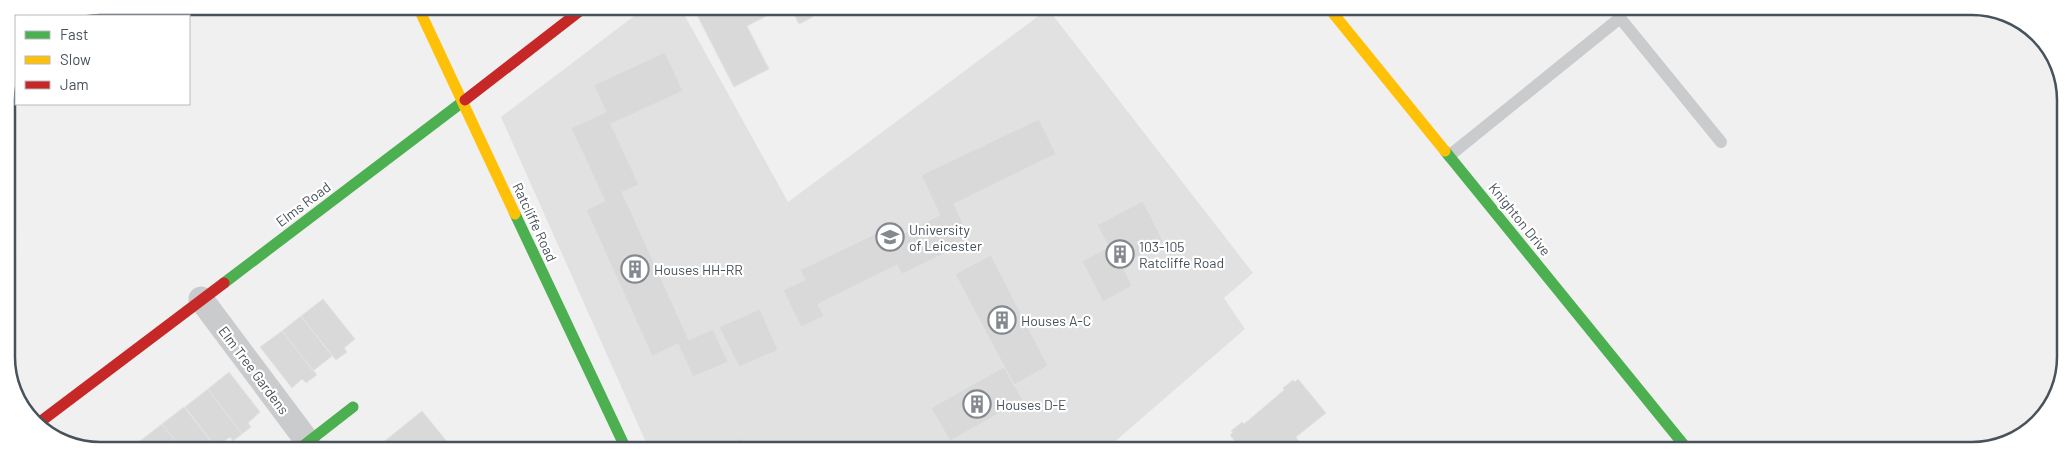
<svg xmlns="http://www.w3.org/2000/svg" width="2072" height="457" font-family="Barlow,sans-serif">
<rect width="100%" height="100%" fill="#f0f0f0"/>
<path fill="#e2e1e1" d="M646 7H680L788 202 1048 9 1253 273 1224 298 1245 329 1105 450 649 449 501 117Z"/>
<path fill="#d9d9da" stroke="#e1e2e3" d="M700 7H784L747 26 769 69 734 87 697 15 702 12Z
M790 7H808L813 17 799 24Z
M665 52 683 91 611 124 639 185 622 192 689 340 713 329 728 362 693 377 678 344 652 356 586 210 605 201 571 128 606 112 594 85Z
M1039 119 1056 154 954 204 971 241 902 274 897 265 818 304 824 316 801 327 783 290 805 280 800 270 879 232 884 243 940 215 921 175Z
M1143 201 1164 243 1122 265 1132 286 1103 302 1082 261 1109 247 1097 225Z
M991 255 1048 366 1014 385 955 274Z
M323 299 355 339 344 348 347 352 336 360 301 316Z
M760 309 778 350 739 367 719 327Z
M301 316 332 356 313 371 282 331Z
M282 331 317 375 306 383 302 379 292 388 260 347Z
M1004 367 1023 400 950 441 931 408Z
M229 372 260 412 248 423 251 427 242 434 208 389Z
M1298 379 1326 413 1296 437 1299 442 1291 449 1287 444 1280 450H1242L1230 435 1233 432 1231 431 1242 422 1244 424 1284 390 1283 388 1293 380 1295 382Z
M208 389 242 434 233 441 230 437 216 447 185 407Z
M184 407 217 449H182L162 424Z
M422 411 453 449H385L381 444Z
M162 424 182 449H146L140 441Z
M742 438 748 450H721Z"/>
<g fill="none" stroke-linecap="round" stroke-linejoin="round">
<path stroke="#cacbcd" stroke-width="12" d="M1449 156 1620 18 1721 142"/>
<path stroke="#cacbcd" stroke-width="25" d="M201 299 308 442"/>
<path stroke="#4caf50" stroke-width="11" d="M1445 151 1688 450
M515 214 626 449
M224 283 465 100
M299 449 353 407"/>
<path stroke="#ffc107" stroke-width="11" d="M418 7 515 214
M1328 7 1445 151"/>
<path stroke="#c62828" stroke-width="11" d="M465 100 585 7
M36 425 224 283"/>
</g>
<defs>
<g id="university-ring" transform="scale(1.4375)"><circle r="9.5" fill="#fff" stroke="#83898f" stroke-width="1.5"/><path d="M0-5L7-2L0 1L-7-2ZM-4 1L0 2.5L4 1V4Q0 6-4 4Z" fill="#83898f"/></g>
<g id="building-ring" transform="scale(1.4375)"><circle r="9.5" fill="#fff" stroke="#83898f" stroke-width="1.5"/><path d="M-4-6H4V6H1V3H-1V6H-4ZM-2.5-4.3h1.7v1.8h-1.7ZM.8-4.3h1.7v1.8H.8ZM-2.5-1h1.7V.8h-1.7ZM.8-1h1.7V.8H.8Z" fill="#83898f"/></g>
</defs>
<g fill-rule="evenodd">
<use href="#university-ring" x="890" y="237"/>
<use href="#building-ring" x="1120" y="254"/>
<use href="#building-ring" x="635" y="269"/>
<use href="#building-ring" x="1002" y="320"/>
<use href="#building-ring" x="977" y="404"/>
</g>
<g text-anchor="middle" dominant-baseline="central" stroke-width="4.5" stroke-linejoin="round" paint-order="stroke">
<g font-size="14" fill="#48525b" stroke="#fff">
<text transform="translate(303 204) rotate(-37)">Elms Road</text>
<text transform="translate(1520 219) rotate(51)">Knighton Drive</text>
<text transform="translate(535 222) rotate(65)">Ratcliffe Road</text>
<text transform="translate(254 370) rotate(53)">Elm Tree Gardens</text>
</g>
<g font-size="14" fill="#48525b" stroke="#fff" text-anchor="start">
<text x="909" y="229">University<tspan x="909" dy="16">of Leicester</tspan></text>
<text x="1139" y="246">103-105<tspan x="1139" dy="16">Ratcliffe Road</tspan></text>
<text x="654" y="269">Houses HH-RR</text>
<text x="1021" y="320">Houses A-C</text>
<text x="996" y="404">Houses D-E</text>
</g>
</g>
<path d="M0 0H2072V457H0ZM100 15H1972A85 85 0 0 1 2057 100V357A85 85 0 0 1 1972 442H100A85 85 0 0 1 15 357V100A85 85 0 0 1 100 15Z" fill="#fff" fill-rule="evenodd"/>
<path fill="none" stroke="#48525b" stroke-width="2.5" d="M100 15H1972A85 85 0 0 1 2057 100V357A85 85 0 0 1 1972 442H100A85 85 0 0 1 15 357V100A85 85 0 0 1 100 15Z"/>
<rect x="15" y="15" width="175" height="90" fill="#ffffff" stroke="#b6babd"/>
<rect x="25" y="31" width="25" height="8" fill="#4caf50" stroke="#b6babd"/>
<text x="60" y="40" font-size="15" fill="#48525b">Fast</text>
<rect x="25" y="56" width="25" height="8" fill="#ffc107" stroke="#b6babd"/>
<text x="60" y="65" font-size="15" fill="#48525b">Slow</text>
<rect x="25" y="81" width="25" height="8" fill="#c62828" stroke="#b6babd"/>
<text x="60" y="90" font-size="15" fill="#48525b">Jam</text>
</svg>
